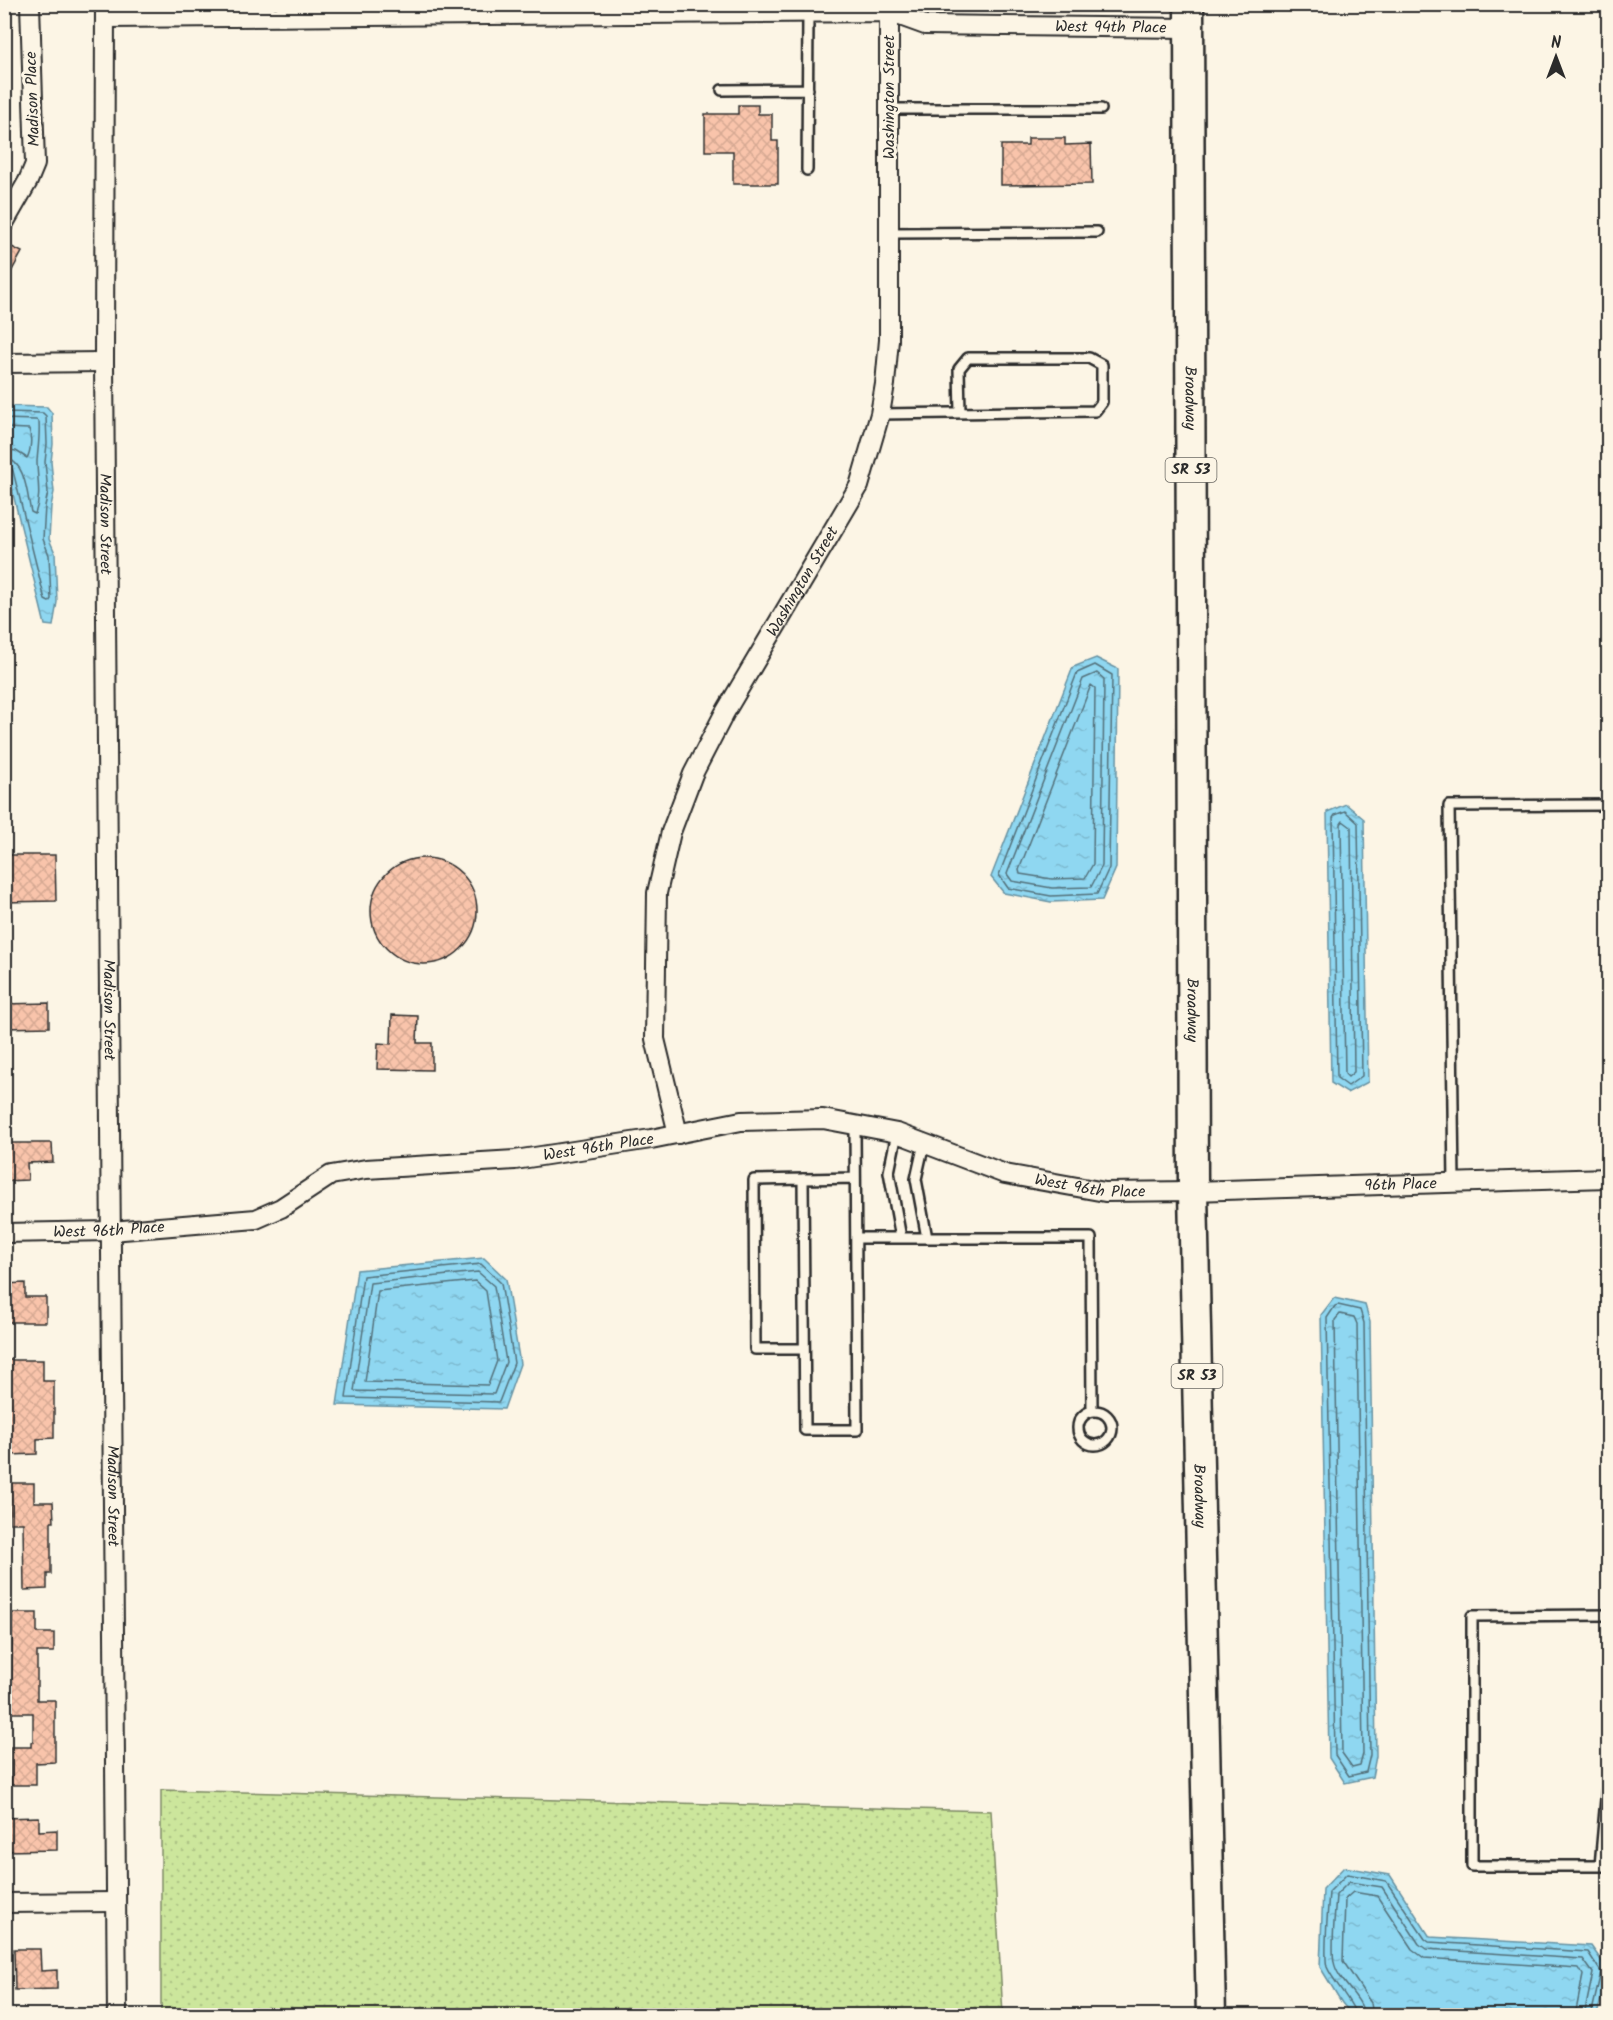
<svg xmlns="http://www.w3.org/2000/svg" width="1613" height="2020" font-family="Kalam,sans-serif">
<defs>
<pattern id="grass-dots" width="8" height="8" patternUnits="userSpaceOnUse" patternTransform="scale(1.5)"><rect width="8" height="8" fill="#cce69c"/><path d="M2 2h.1M6 6h.1" fill="none" stroke="#afc587" stroke-width="1.8" stroke-linecap="round"/></pattern>
<pattern id="water-ripples" width="26" height="14" patternUnits="userSpaceOnUse" patternTransform="scale(1.5)"><rect width="26" height="14" fill="#8fd7f1"/><path d="M2 4q2-2 4 0t4 0M15 11q2-2 4 0t4 0" fill="none" stroke="#7cb9cf"/></pattern>
<pattern id="building-cross-hatch" width="8" height="8" patternUnits="userSpaceOnUse" patternTransform="scale(1.5)"><rect width="8" height="8" fill="#f9c4ab"/><path d="M0 0l8 8M0 8l8-8" fill="none" stroke="#d6a993"/></pattern>
</defs>
<rect width="100%" height="100%" fill="#fcf5e5"/>
<filter id="ink" filterUnits="userSpaceOnUse"><feTurbulence type="fractalNoise" baseFrequency=".0167" numOctaves="2"/><feDisplacementMap in="SourceGraphic" scale="12" xChannelSelector="R" yChannelSelector="G"/><feConvolveMatrix kernelMatrix="1 2 1 2 8 2 1 2 1" color-interpolation-filters="sRGB"/></filter>
<g filter="url(#ink)">
<path fill="url(#grass-dots)" stroke="#7c8864" stroke-width="1.5" d="M161 1790 991 1811 1003 2015H161Z"/>
<path fill="url(#water-ripples)" stroke="#6792a2" stroke-width="1.5" d="M4 406 47 407 52 413 53 444 51 462 54 492 51 506 49 539 55 553 57 602 53 626 45 625 5 461Z
M1096 658 1118 669 1116 868 1102 900 1051 902 1004 893 991 877 1073 667Z
M1346 804 1364 819 1368 1082 1347 1093 1331 1083 1327 812Z
M484 1258 506 1279 520 1364 504 1409 337 1405 357 1270Z
M1334 1298 1365 1305 1370 1322 1376 1756 1372 1777 1345 1783 1329 1758 1321 1315Z
M1344 1867 1390 1875 1430 1937 1591 1946 1608 1970 1597 2015H1352L1342 2003 1320 1967 1323 1889Z"/>
<g fill="none" stroke-linecap="round" stroke-linejoin="round">
<path stroke="#53707a" stroke-width="1.5" d="M4 412 43 413 46 416 47 444 45 462 48 492 45 506 43 539 49 555 51 599 49 602 45 600 13 471 10 467 4 466
M4 419 36 420 39 422C40 436 38 448 37 461 37 480 42 495 35 514L31 512C27 495 26 460 4 458
M4 428 29 429C32 437 31 451 27 458L16 451 4 449
M1095 665 1112 675 1109 868 1097 894 1051 896 1008 888 999 875 1077 673Z
M1097 673 1104 679 1102 866 1091 887 1052 888 1012 881 1007 874 1083 679Z
M1091 685 1095 688 1093 864 1085 878 1052 879 1020 874 1019 870Z
M1345 811 1358 823 1362 1076 1348 1086 1337 1078 1333 818 1335 815Z
M1343 821 1351 827 1354 1072 1348 1077 1345 1074 1341 824Z
M481 1264 501 1283 514 1363 499 1402 346 1398 363 1276Z
M478 1272 494 1286 506 1362 494 1394 354 1391 370 1283Z
M475 1281 486 1291 497 1361 488 1385 365 1382 378 1291Z
M1338 1305 1360 1310 1364 1323 1370 1755 1366 1772 1349 1776 1335 1755 1327 1318 1335 1306Z
M1340 1314 1354 1317 1357 1324 1363 1754 1360 1765 1352 1767 1342 1753 1335 1320Z
M1356 2016C1355 2005 1332 1980 1327 1967 1324 1958 1328 1905 1329 1892L1347 1874 1386 1881 1425 1939 1429 1942 1588 1952 1601 1972 1591 2016
M1364 2016C1363 1997 1337 1981 1334 1962 1331 1946 1335 1913 1336 1895L1349 1882 1382 1887 1419 1944 1426 1949 1583 1959 1593 1973 1584 2016
M1373 2016 1371 2003 1343 1961 1345 1899 1353 1892 1377 1896 1412 1949 1424 1958 1579 1968 1583 1975 1575 2016"/>
</g>
<path fill="url(#building-cross-hatch)" stroke="#2b2b2b" stroke-width="1.5" d="M738 105H758V114H772V141H778V184H733V151H705V114H738Z
M1028 138H1065V145L1091 144 1092 184 1001 185V145H1028Z
M4 243 22 252 4 285Z
M4 855H55L56 901 4 902Z
M371 911a53 53 0 1 1 106 0a53 53 0 1 1-106 0Z
M49 1003V1027L4 1028V1004Z
M392 1015 418 1016 417 1043H432V1070L377 1069 378 1043 391 1044Z
M4 1143H52L53 1162 27 1163 28 1180 4 1181Z
M25 1283V1297H46V1322H4V1284Z
M4 1360H43V1381H54V1438L37 1439V1454L9 1455 8 1401H4Z
M10 1483H34V1502H53L54 1522H51V1574H47V1589L24 1590 23 1523H10Z
M12 1613H37V1633H54V1652H37V1700H55V1762L36 1763V1785H11V1747H31V1742H33V1713H11Z
M39 1817V1831L57 1830V1850L6 1851 5 1818Z
M14 1949H40L41 1971 57 1970V1989L15 1990Z"/>
<g fill="none" stroke-linecap="round" stroke-linejoin="round">
<g stroke="#2b2b2b" stroke-width="14">
<path id="service" d="M722 90 808 89
M889 109H1101
M807 170 808 13
M889 233 1097 232
M880 414 1095 411 1102 402V365L1089 358H968L959 369 960 413
M897 1133 889 1172 901 1238
M924 1143 916 1179 927 1238
M803 1179 805 1430H857L855 1125
M1454 1183 1449 806 1608 805
M856 1238H1091L1092 1411
M804 1349H755L754 1180 855 1178
M1078 1428a17 17 0 1 1 34 0a17 17 0 1 1-34 0Z
M1608 1615 1472 1616V1866H1608
M1600 1866 1608 1776"/>
</g>
<g stroke="#2b2b2b" stroke-width="22">
<g id="minor">
<path id="s1" d="M105 4 104 362 117 2016"/>
<path id="s2" d="M105 18 889 12 925 25 1189 28"/>
<path d="M4 223 28 181 35 164 30 4"/>
<path d="M4 363 104 362"/>
<path id="s3" d="M678 1134 655 1039 657 893 671 832 693 774 724 714 859 486 880 414 885 384 889 340V12"/>
<path id="s4" d="M4 1233 111 1231 256 1219 281 1208 331 1175 366 1169 515 1160 651 1139 741 1121 823 1119 897 1133 1005 1174 1105 1192 1193 1191 1608 1178"/>
<path d="M4 1903 116 1902"/>
</g>
</g>
<g stroke="#2b2b2b" stroke-width="33">
<g id="primary">
<path id="s5" d="M1189 4 1193 1191 1211 2016"/>
</g>
</g>
<use href="#service" stroke="#fcf5e5" stroke-width="9"/>
<use href="#minor" stroke="#fcf5e5" stroke-width="18"/>
<use href="#primary" stroke="#fcf5e5" stroke-width="28"/>
</g>
</g>
<g text-anchor="middle" dominant-baseline="central" stroke-width="6" stroke-linejoin="round" paint-order="stroke">
<g fill="#fcf5e5" stroke="#6a6863" stroke-width="1.5">
<rect x="1165.5" y="458" width="51" height="24" rx="4.5"/>
<rect x="1171.5" y="1364" width="51" height="24" rx="4.5"/>
</g>
<g font-size="15" font-weight="bold" fill="#2b2b2b">
<text x="1191" y="470">SR 53</text>
<text x="1197" y="1376">SR 53</text>
</g>
<g font-size="16" fill="#2b2b2b" stroke="#fcf5e5">
<text stroke="none"><textPath href="#s2" startOffset="1008">West 94th Place</textPath></text>
<text transform="translate(889 97) rotate(-90)">Washington Street</text>
<text transform="translate(33 99) rotate(-92)">Madison Place</text>
<text stroke="none"><textPath href="#s5" startOffset="394">Broadway</textPath></text>
<text stroke="none"><textPath href="#s1" startOffset="520">Madison Street</textPath></text>
<text stroke="none"><textPath href="#s3" startOffset="590">Washington Street</textPath></text>
<text stroke="none"><textPath href="#s1" startOffset="1006">Madison Street</textPath></text>
<text stroke="none"><textPath href="#s5" startOffset="1006">Broadway</textPath></text>
<text stroke="none"><textPath href="#s4" startOffset="609">West 96th Place</textPath></text>
<text stroke="none"><textPath href="#s4" startOffset="1424">96th Place</textPath></text>
<text stroke="none"><textPath href="#s4" startOffset="1113">West 96th Place</textPath></text>
<text stroke="none"><textPath href="#s4" startOffset="105">West 96th Place</textPath></text>
<text stroke="none"><textPath href="#s1" startOffset="1492">Madison Street</textPath></text>
<text stroke="none"><textPath href="#s5" startOffset="1492">Broadway</textPath></text>
</g>
</g>
<rect width="1613" height="2020" fill="none" stroke="#fcf5e5" stroke-width="24"/>
<rect x="12" y="12" width="1589" height="1996" fill="none" stroke="#2b2b2b" stroke-width="2" filter="url(#ink)"/>
<g transform="translate(1556 57)" stroke="#fcf5e5" stroke-width="4.5" paint-order="stroke">
<path d="M0-4.5L10 22L0 15L-10 22Z" fill="#2b2b2b"/>
<text y="-9" font-size="16" font-weight="bold" text-anchor="middle" fill="#2b2b2b">N</text>
</g>
</svg>
